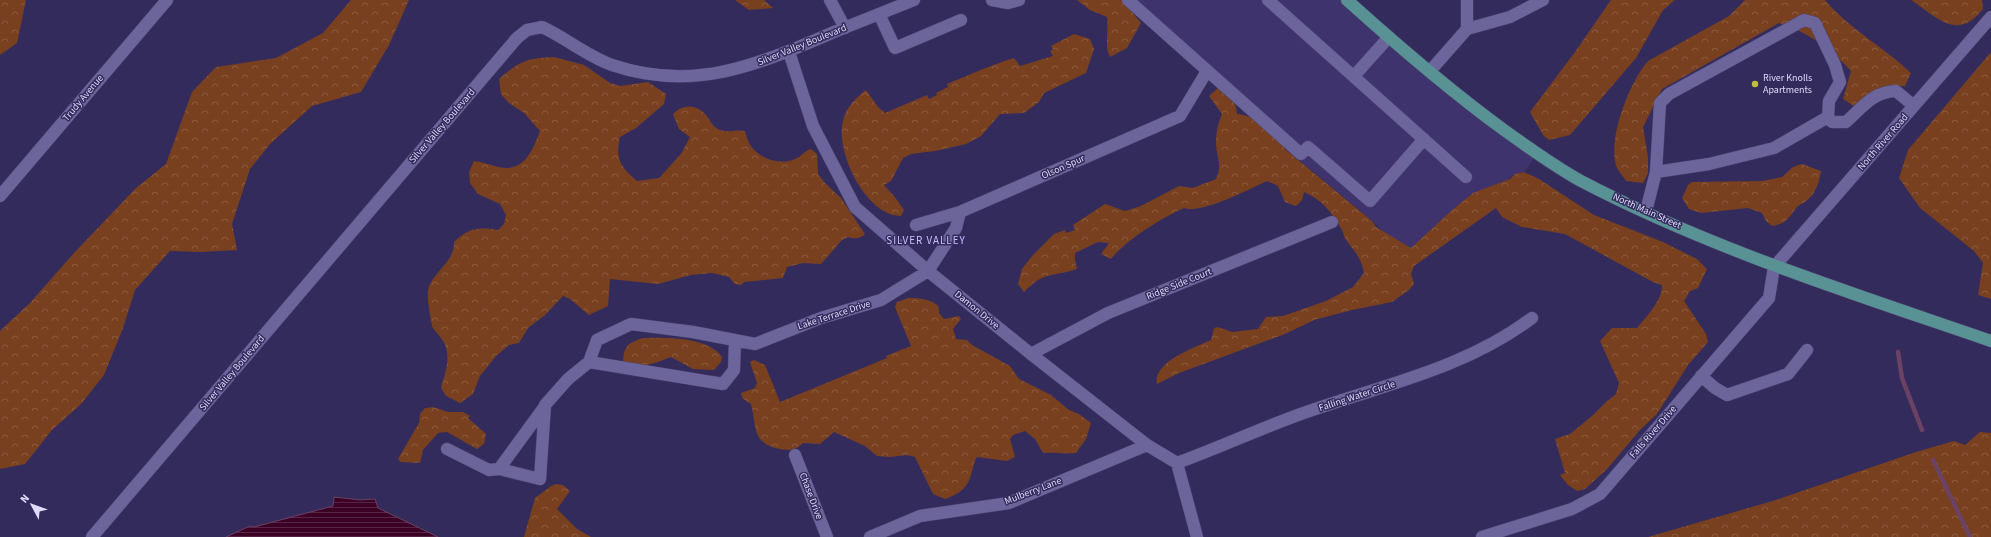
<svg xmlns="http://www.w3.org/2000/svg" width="1991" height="537" font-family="'Source Sans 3',sans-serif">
<defs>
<pattern id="forest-crowns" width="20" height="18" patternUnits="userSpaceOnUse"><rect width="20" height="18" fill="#78401e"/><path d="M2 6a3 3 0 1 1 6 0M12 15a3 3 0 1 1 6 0" fill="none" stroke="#8b5b40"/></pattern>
<pattern id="water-rules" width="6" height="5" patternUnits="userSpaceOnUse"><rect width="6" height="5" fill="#3b0024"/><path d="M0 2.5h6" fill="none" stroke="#572545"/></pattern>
</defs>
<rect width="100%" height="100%" fill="#342b5d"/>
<path fill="#3e336c" d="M1128 0H1347L1537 154 1524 172 1515 174 1408 256 1370 219 1291 153Z"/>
<path fill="url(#forest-crowns)" d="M0 0H26L17 43 0 55Z
M351 0H409L389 45 361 92 312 106 270 144 250 169 232 224 237 250 201 252 170 251 135 290 123 328 104 375 81 404 52 430 25 464 0 469V331L30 303 74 253 136 188 166 164 192 92 216 67 276 58 323 33Z
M735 0H764L773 8 749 10Z
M1077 0H1122L1141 23 1127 48 1110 57C1104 46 1109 29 1107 17L1090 10Z
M1611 0H1675L1663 10 1636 58 1570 135 1549 140 1543 135 1530 112 1575 52Z
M1745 0H1825C1849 29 1884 47 1911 73L1905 86C1880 86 1873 90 1854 106L1843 99 1851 71C1829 47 1809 33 1779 23L1662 89 1643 127 1648 157V173L1643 183 1626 181C1624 177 1619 172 1617 168 1606 141 1630 81 1648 61L1729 16Z
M1911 0H1982L1983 9C1957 42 1937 17 1911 0Z
M1074 34 1090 39 1094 49 1086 73 1044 93 1039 102 1024 113 1000 114 981 136 966 144 935 151 911 154 903 158 891 181 884 185 894 196 904 210 901 216C866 216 835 152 843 121 846 107 855 99 866 90L878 107 885 113 927 95 929 99 937 95 936 93 948 87 947 84C969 75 991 65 1014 58L1020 66 1053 56 1050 51 1053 50 1051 46Z
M1991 52V299L1978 295 1983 263 1974 251 1920 208 1899 178 1908 150Z
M554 57 584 65 610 83 620 86 648 82 666 94 664 104 636 128 620 137C615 159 620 166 637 181L659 178 681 154 690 137 679 129 673 114C683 104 696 104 706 115 711 121 712 127 720 130 728 133 736 129 745 131 746 135 747 139 749 143 757 158 780 166 795 159 802 157 803 151 811 149L817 154 818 174 825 183 841 198 865 234C860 239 855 239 848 237L842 240 821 264 803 263 787 267 783 278 744 282 741 285 735 284 729 277 712 273 691 275 658 284 610 279 608 306 589 315 570 299 563 296 545 315 528 328 519 343 509 345 496 356 480 376 473 394 460 403 446 396 441 388C444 377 449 364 447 352 446 342 439 336 433 328 431 325 427 297 428 292 430 273 455 263 454 242 469 228 478 227 498 230L504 224 506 215 500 204 478 194 470 183 469 172 474 161C483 162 490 165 498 167 524 173 533 150 540 131L524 113 509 103 501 94 499 79C520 61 527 58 554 57Z
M1218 88C1230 95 1236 99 1237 114 1257 115 1274 134 1285 149L1372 221 1376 227 1411 248 1451 211 1473 193 1510 179 1515 174 1524 172 1539 179 1594 215 1663 242 1697 259 1707 269 1698 288 1690 291 1684 301 1706 334 1708 342 1688 365 1657 414 1640 430 1607 469 1585 489 1577 491 1568 485 1560 475 1565 473 1555 439 1570 434 1592 416 1606 402 1616 394 1619 383 1600 341 1612 328H1637C1647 316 1662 301 1662 285L1653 282 1565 234 1522 227 1502 217 1496 208 1414 266 1411 274 1414 284 1409 290 1392 302 1352 310 1314 320 1285 334 1179 373 1157 384C1152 362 1196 347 1211 340L1214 328 1218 327 1232 332 1258 329 1266 317 1283 316 1326 301 1353 287 1364 273C1361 257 1356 254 1347 241 1344 238 1344 234 1342 230 1332 213 1323 200 1304 192L1302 200 1296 206 1285 202 1278 186 1267 181C1249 189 1203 214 1184 208 1160 219 1126 240 1111 259L1101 254 1109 243 1098 242 1075 253V260L1077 269C1065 274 1050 273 1038 280 1033 283 1028 288 1024 292L1018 284 1022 269 1033 255 1054 234 1065 230 1066 233 1075 230 1073 225 1105 204 1125 211 1141 206 1179 186 1193 188 1216 179C1223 165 1216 156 1216 142 1216 132 1218 123 1222 114L1209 96Z
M1802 164 1821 171C1819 183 1816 193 1806 201 1804 203 1800 204 1798 206 1788 217 1789 223 1772 226L1766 221 1762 213 1748 208 1701 213 1689 209 1682 198 1688 185 1692 182 1762 181 1782 177 1793 167Z
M908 298C919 298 932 299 939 307V313L944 319 959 316 961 319 953 329 956 339 967 340 972 345 1010 366 1019 379 1051 395 1069 410 1079 414 1091 423 1086 439 1076 453C1064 454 1055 452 1043 453L1035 439 1025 431 1013 435 1010 439 1015 457 1007 461 977 457C973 464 973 470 970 478 966 490 956 495 945 499L933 494 915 457 907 455 890 457 877 456 865 446 834 432 820 444 803 443C795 450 791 451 780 449 751 443 757 427 751 404L742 398 741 393 755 388 757 383 750 362 754 360 765 365 780 402 887 358 886 356 911 346 895 307 897 302Z
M643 338C665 337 709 337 722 357L721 362 714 370 693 369 671 357C653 364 643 368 623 364 624 346 626 344 643 338Z
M433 407 448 412H463L470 416 468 418 486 434 484 444 477 449 447 432 438 433 423 450 420 463 401 462 398 459 419 423 420 414 425 408Z
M1980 432 1991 433V537H1648L1776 500 1916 452 1954 441 1965 445Z
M556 484 563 485 570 491 557 509 577 529 591 537H524L535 498 551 486Z"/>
<path fill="url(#water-rules)" stroke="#6c4264" d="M334 497 360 500 375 499 378 508 438 537H226L250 526 254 527 333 506Z"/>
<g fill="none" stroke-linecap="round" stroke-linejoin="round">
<path stroke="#6c4264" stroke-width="4.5" d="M1898 352 1902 378 1922 430
M1933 460 1970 537"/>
<g stroke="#4f4671" stroke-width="13">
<path id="minor" d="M830 0 845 28
M992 0 1008 3 1019 0
M1128 0 1301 154 1308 147 1370 201 1424 139
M1268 0 1466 177
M1467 0V29L1510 17 1543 0
M879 14 895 48 961 20
M789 52 813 126 855 207 928 271 1031 354 1147 445 1177 463 1197 537
M1430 71 1467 29
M1354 76 1389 37
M1656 172 1709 164 1774 148 1828 117
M0 196 167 0
M1646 211 1656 172 1660 103 1669 94 1804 20 1815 23 1835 65 1840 82 1829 101 1828 117 1832 122H1846C1863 107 1872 92 1896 91L1914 106
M916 225 960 212
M1031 354 1108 313 1332 222
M589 362 597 340 631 324 693 332 755 344 821 318 881 300 928 271 956 228 960 212 1180 116 1207 71
M1701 376 1715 388 1727 395 1788 374 1807 350
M447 449 489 470 499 469 540 479 545 405 568 379 589 362 723 384 734 370 735 340
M795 455 827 537
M1177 463C1218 448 1257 430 1298 415 1378 386 1463 370 1532 318
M499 469 545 406
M92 537 517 38 527 30 542 27C566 38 587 56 612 65 695 93 759 64 834 32 861 21 887 11 914 0
M870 537 920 516 1009 503 1147 445
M1482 537 1572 509 1600 494 1769 298 1774 267 1991 17"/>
</g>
<g stroke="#4f4671" stroke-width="13">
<path id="major" d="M1347 0C1397 45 1449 90 1504 130 1529 148 1554 166 1581 181 1711 249 1852 293 1991 341"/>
</g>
<use href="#minor" stroke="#6c659c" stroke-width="12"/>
<use href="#major" stroke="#589295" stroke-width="12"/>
</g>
<circle fill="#bfbe42" stroke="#342b5d" stroke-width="1.5" cx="1755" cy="84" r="4"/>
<g text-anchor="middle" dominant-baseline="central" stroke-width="3" stroke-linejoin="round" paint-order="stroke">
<g font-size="10" fill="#dedbfb" stroke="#342b5d">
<text transform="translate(802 45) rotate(-22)">Silver Valley Boulevard</text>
<text transform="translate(83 98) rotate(-50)">Trudy Avenue</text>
<text transform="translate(442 126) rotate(-49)">Silver Valley Boulevard</text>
<text transform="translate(1883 142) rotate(-49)">North River Road</text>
<text transform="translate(1063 167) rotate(-24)">Olson Spur</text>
<text transform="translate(1647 211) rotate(24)">North Main Street</text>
<text transform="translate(1179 284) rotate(-22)">Ridge Side Court</text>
<text transform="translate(977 310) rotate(39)">Damon Drive</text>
<text transform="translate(834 315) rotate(-18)">Lake Terrace Drive</text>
<text transform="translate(232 373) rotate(-50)">Silver Valley Boulevard</text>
<text transform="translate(1357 396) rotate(-18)">Falling Water Circle</text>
<text transform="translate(1653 432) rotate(-49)">Falls River Drive</text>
<text transform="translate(1033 491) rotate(-21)">Mulberry Lane</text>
<text transform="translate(811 496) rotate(69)">Chase Drive</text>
</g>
<g font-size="10" fill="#dedbfb" stroke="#342b5d" text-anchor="start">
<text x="1763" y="78">River Knolls<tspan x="1763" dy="12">Apartments</tspan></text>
</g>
<g font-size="11" letter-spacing="1" fill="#c6bffd" stroke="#342b5d">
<text x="926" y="240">SILVER VALLEY</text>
</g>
</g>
<g transform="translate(32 505) rotate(311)" stroke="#342b5d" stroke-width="3" paint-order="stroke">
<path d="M0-3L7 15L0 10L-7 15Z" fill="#dedbfb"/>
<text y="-6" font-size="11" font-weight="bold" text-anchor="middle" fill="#dedbfb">N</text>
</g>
</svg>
